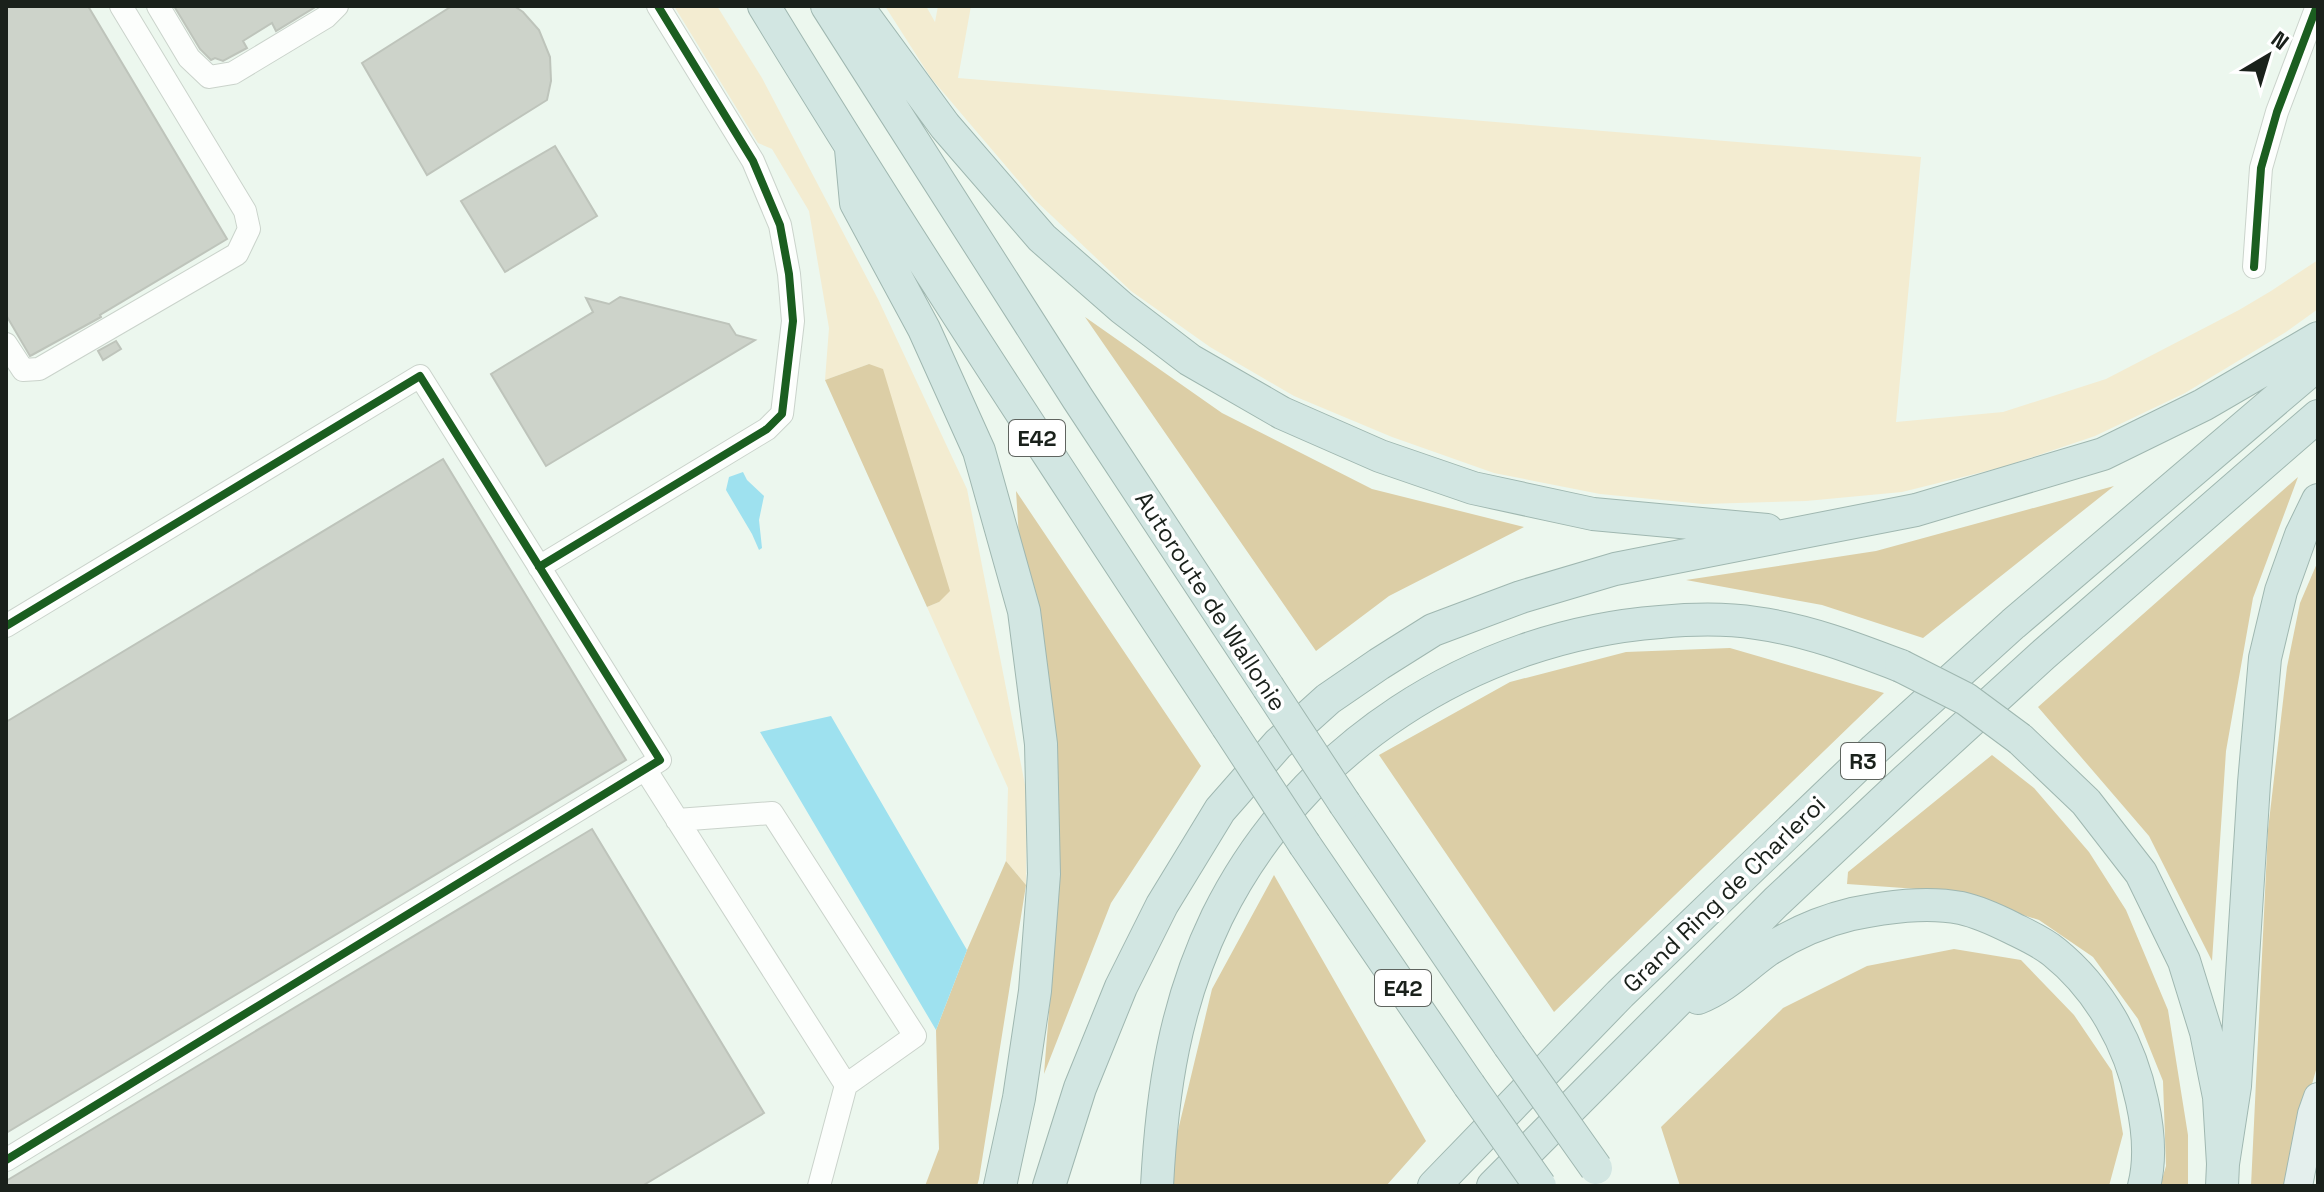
<svg xmlns="http://www.w3.org/2000/svg" width="2324" height="1192" font-family="'Space Grotesk',sans-serif">
<rect width="100%" height="100%" fill="#ecf7ee"/>
<path fill="#f3ecd1" d="M674 6H717L762 78 878 299 967 489 1027 795 1026 885 1006 861 1008 788 927 607 939 602 869 364 825 380 829 328 809 211 772 149 758 143Z
M885 6H926L935 22 938 6H971L958 78 1921 157 1896 422 2003 412 2106 379 2239 310 2271 291 2318 260V309L2286 332 2185 393 2095 436 2003 467 1902 492 1806 501 1703 504 1600 494 1494 473 1392 437 1294 396 1210 347 1131 291 1034 199 931 78Z"/>
<path fill="#dccea6" d="M1085 317 1222 413 1372 489 1524 527 1389 596 1316 651Z
M869 364 883 369 950 591 939 602 927 607 825 380Z
M2298 477 2253 598 2226 751 2212 961 2149 836 2038 707Z
M2114 486 1923 638 1822 605 1686 580 1876 551Z
M1016 491 1201 766 1111 903 1044 1074 1057 911 1020 553Z
M2318 561V1063L2290 1162 2287 1186H2251L2268 830 2287 667 2300 603Z
M1730 648 1884 693 1554 1012 1379 755 1510 682 1626 652Z
M1992 755 2034 788 2089 852 2126 910 2168 1010 2188 1135V1186H2160L2166 1166 2163 1081 2138 1019 2093 957 2039 920 1946 891 1847 884 1848 872Z
M1006 861 1026 885 979 1179 977 1186H925L939 1149 936 1030 967 950Z
M1274 875 1426 1141 1386 1186H1173L1174 1147 1212 989Z
M1954 949 2021 960 2074 1015 2112 1071 2123 1134 2109 1186H1680L1661 1127 1783 1008 1867 966Z"/>
<path fill="#9ee1ef" d="M743 472 747 480 764 496 759 520 762 548 759 550 752 534 726 490 729 477Z
M831 716 967 950 936 1030 760 732Z"/>
<path fill="#cdd3ca" stroke="#bec4bb" stroke-width="2" d="M6 6H88L227 239 100 315 101 317 32 355 30 356 6 315Z
M174 6H317L276 31 272 23 243 41 247 48 223 61 215 58 211 60 200 49Z
M452 6H514L523 12 539 30 550 57 551 81 547 100 427 175 362 63Z
M555 146 597 216 505 272 461 201Z
M620 297 729 324 736 335 755 340 546 466 491 374 593 312 586 298 609 304Z
M116 341 121 349 103 360 98 351Z
M443 459 626 760 6 1133V722Z
M592 829 764 1113 642 1186H6V1181Z"/>
<g fill="none" stroke-linecap="round" stroke-linejoin="round">
<g stroke="#cad3cb" stroke-width="24">
<path id="minor" d="M158 6 189 58 209 77 233 73 326 17 337 6
M2254 267 2261 168 2277 112 2317 6
M6 344 23 370 39 369 237 254 249 229 245 211 121 6
M539 567 767 429 782 414 793 321 789 274 780 225 753 161 658 6
M6 626 420 376 660 760 6 1160
M645 769 846 1085 819 1186
M677 820 772 813 915 1036 846 1085"/>
</g>
<g stroke="#9fb7b0" stroke-width="30">
<path id="major" d="M2298 1186 2312 1114 2318 1097"/>
</g>
<g stroke="#9fb7b0" stroke-width="34">
<path id="highway" d="M764 6C913 250 1070 488 1227 726
M827 6 1078 399 1268 687
M857 6 945 126 1042 238 1122 308 1190 360 1282 413 1380 456 1473 488 1593 514 1767 530
M851 149 856 203 924 329 979 451 1024 611 1041 744 1044 874 1035 991 1019 1098 1000 1186
M2020 739 2086 802 2141 873 2184 961 2206 1032 2219 1097 2223 1164 2222 1186
M1345 804 1509 1045
M1305 845 1469 1085
M1698 998C1726 987 1744 967 1768 950 1793 934 1823 921 1852 914 1887 907 1926 901 1961 908 1979 912 1996 920 2012 928 2026 935 2042 942 2054 952 2100 989 2130 1044 2142 1101 2148 1128 2151 1159 2144 1186
M2223 1164 2235 1086 2254 783 2265 658 2281 591 2301 535 2318 500
M1049 1186 1080 1088 1121 987 1162 905 1220 810 1278 744 1328 699 1379 664 1433 630 1521 597 1615 569 1916 510 2103 454 2203 405 2318 338
M1157 1186C1162 1090 1175 1004 1217 917 1300 748 1474 636 1660 622 1692 619 1724 618 1756 623 1807 630 1854 648 1901 666
M1434 1186 1620 994 1875 749 2013 624 2318 364
M1493 1186 1776 902 1906 780 2043 655 2318 416"/>
</g>
<use href="#minor" stroke="#fcfefc" stroke-width="22"/>
<use href="#major" stroke="#e4efed" stroke-width="28"/>
<use href="#highway" stroke="#d2e6e2" stroke-width="32"/>
<g stroke="#9fb7b0" stroke-width="34" stroke-linecap="butt">
<path id="highway-bridge" d="M1901 666 1966 699 2020 739
M1268 687 1345 804
M1227 726 1305 845
M1509 1045 1596 1168
M1469 1085 1540 1186"/>
</g>
<use href="#highway-bridge" stroke="#d2e6e2" stroke-width="32"/>
<g stroke="#fff" stroke-width="13">
<path id="cycleway" d="M2254 267 2261 168 2277 112 2317 6
M539 567 767 429 782 414 793 321 789 274 780 225 753 161 658 6
M6 626 420 376 660 760 6 1160"/>
</g>
<use href="#cycleway" stroke="#1b5e20" stroke-width="8"/>
</g>
<g text-anchor="middle" dominant-baseline="central" stroke-width="7" stroke-linejoin="round" paint-order="stroke">
<g fill="#fff" stroke="#5f645f" stroke-width="2">
<rect x="1009" y="420" width="56" height="36" rx="6"/>
<rect x="1841" y="743" width="44" height="36" rx="6"/>
<rect x="1375" y="970" width="56" height="36" rx="6"/>
</g>
<g font-size="22" font-weight="bold" fill="#1a211b">
<text x="1037" y="438">E42</text>
<text x="1863" y="761">R3</text>
<text x="1403" y="988">E42</text>
</g>
<g font-size="24" fill="#1a211b" stroke="#fff">
<text transform="translate(1211 601) rotate(57)">Autoroute de Wallonie</text>
<text transform="translate(1724 894) rotate(-44)">Grand Ring de Charleroi</text>
</g>
</g>
<rect width="2324" height="1192" fill="none" stroke="#1a211b" stroke-width="16"/>
<g transform="translate(2268 56) rotate(38)" stroke="#ffffff" stroke-width="6" paint-order="stroke">
<path d="M0-6L14 30L0 20L-14 30Z" fill="#1a211b"/>
<text y="-12" font-size="22" font-weight="bold" text-anchor="middle" fill="#1a211b">N</text>
</g>
</svg>
